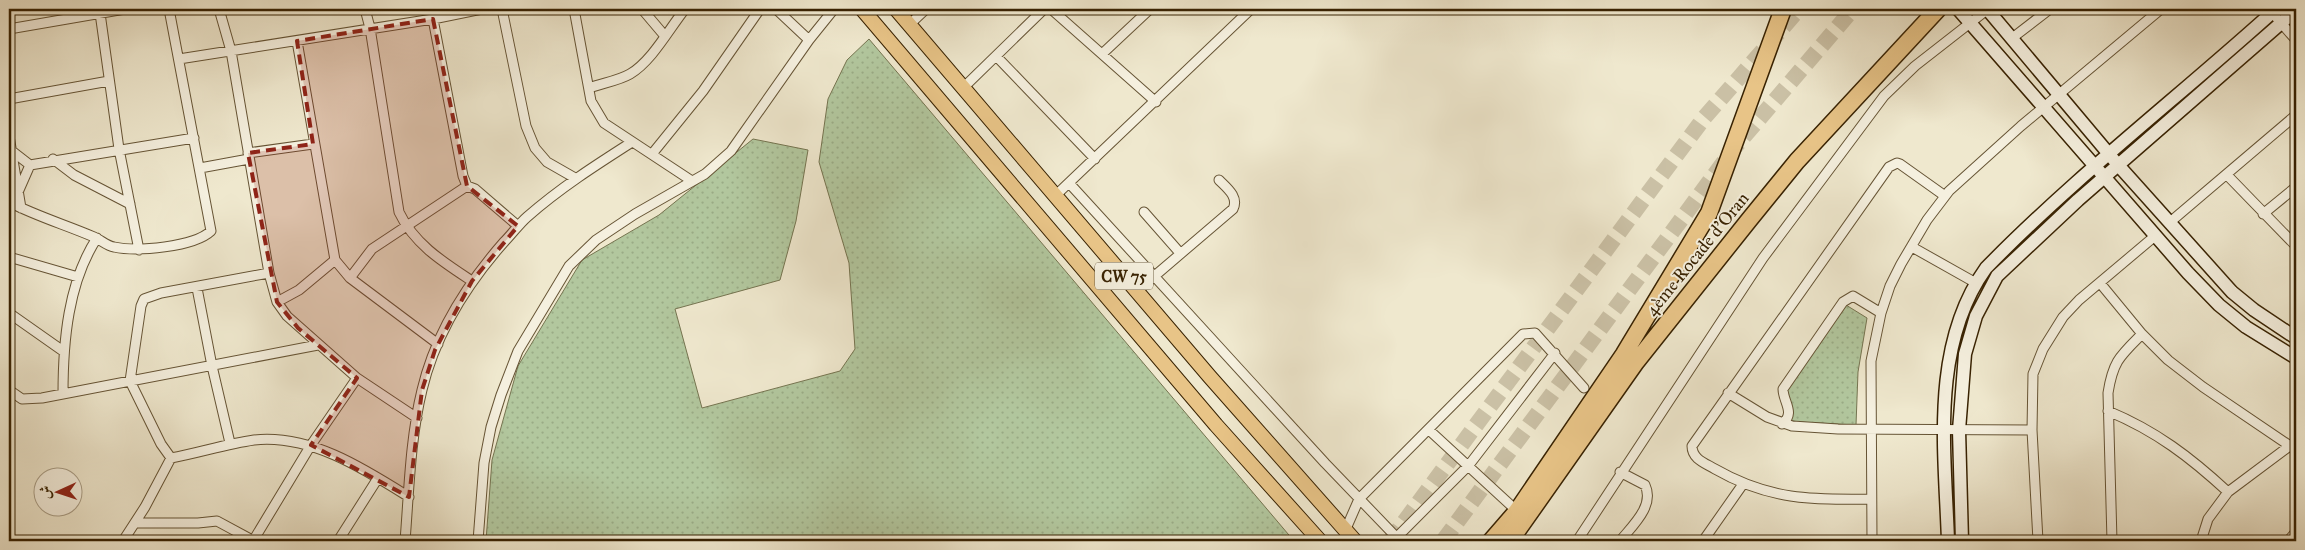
<svg xmlns="http://www.w3.org/2000/svg" width="2305" height="550" font-family="'IM FELL Great Primer',Amiri,serif">
<defs>
<pattern id="green-dots" width="8" height="8" patternUnits="userSpaceOnUse" patternTransform="scale(1.25)"><rect width="8" height="8" fill="#b2c79e"/><path d="M2 2h.1M6 6h.1" fill="none" stroke="#9aab86" stroke-width="1.8" stroke-linecap="round"/></pattern>
</defs>
<rect width="100%" height="100%" fill="#efe8ce"/>
<filter id="stains"><feTurbulence type="fractalNoise" baseFrequency=".004" numOctaves="4"/><feColorMatrix values="0 0 0 0 .2 0 0 0 0 .09 0 0 0 0 .02 0 0 0 .5 -.17"/></filter>
<radialGradient id="worn" r=".72"><stop offset=".6" stop-color="#630" stop-opacity="0"/><stop offset="1" stop-color="#630" stop-opacity=".3"/></radialGradient>
<path fill="url(#green-dots)" stroke="#757450" d="M869 39 1294 541H559L558 538 546 541H486L492 460 518 366 582 260 659 215 753 139 808 150 796 221 780 280 675 309 702 408 840 371 855 349 849 263 819 162 828 99 847 60Z
M1846 305 1867 318 1858 372 1856 425 1798 422 1786 419 1782 395Z"/>
<g fill="none" stroke-linecap="round" stroke-linejoin="round">
<path stroke="#cac0a5" stroke-width="16" stroke-dasharray="16 8" stroke-linecap="butt" d="M1390 541 1704 118 1799 9
M1443 541 1735 147 1853 9"/>
<g stroke="#665435" stroke-width="11">
<path id="street" d="M219 9 231 51 269 273 277 302 287 316 357 378 311 445 253 541
M365 9 370 28 399 212C414 244 443 262 472 281
M502 9 526 126 535 148 547 162 575 178
M574 9 591 101 604 123 692 181
M642 9 664 35
M776 9 809 40
M1051 9 1156 102
M2269 9 2296 40
M100 13 119 149 139 250
M433 19 463 176 467 186 475 189 518 226
M910 24 926 9
M9 29 125 9
M2011 39 2050 9
M297 41 335 260 350 278 438 344
M1102 54 1150 9
M997 57 1095 159
M179 59 433 19 482 9
M964 87 1044 9
M589 88C602 83 618 81 630 74 652 61 669 29 685 9
M9 99 109 81
M9 136 21 208
M12 151 30 165
M248 153 313 144
M652 154 703 91 760 9
M53 159 74 175 130 204
M200 168 249 159
M2227 175 2296 246
M1069 183 1325 463 1400 541
M19 190 30 165 194 138
M1055 196 1251 9
M9 202C36 216 66 225 94 237 101 240 107 246 114 247 137 252 194 247 211 231L169 9
M1144 212 1180 253
M2263 214 2296 187
M2169 223 2296 115
M1912 247 1976 283
M9 257 78 277
M269 273 161 293 144 299 141 306 130 381 161 444 171 458C199 453 226 444 254 440 310 434 363 468 409 497
M350 278 372 249 467 186
M2100 283 2142 334 2168 360 2203 387 2296 450
M197 288 212 366 230 443
M1137 291 1233 209C1239 197 1227 188 1219 180
M277 302 299 290 335 260
M9 313 63 351
M357 378 417 418
M9 390 22 399 42 398 318 345
M1728 393 1767 417 1792 426 1838 429 2032 430
M63 394C63 342 68 282 97 238
M2108 411C2156 431 2190 457 2228 492
M1782 424C1796 413 1783 402 1783 389L1843 302 1853 296 1881 313
M1429 430 1517 511
M1620 472 1645 485C1655 506 1632 526 1620 541
M1871 499C1811 500 1769 500 1715 469 1705 463 1692 459 1692 446L1889 167 1897 163 1900 164 1945 196
M135 523H198L217 521 254 541
M1345 531 1359 499 1523 334 1535 333 1584 388
M1397 537 1469 465 1555 353
M123 541 145 507 171 458
M338 541 378 478
M405 541C409 492 410 439 422 390 435 335 467 284 504 242 512 234 519 224 527 217 560 188 596 165 632 142
M478 541 484 463 491 427 501 395 518 351 569 266 596 240 635 214 705 174 731 151 809 40 834 9
M1577 541 1763 258 1884 96 1915 66 1988 9
M1703 541 1743 484
M1872 541 1871 361 1881 313 1890 286 1901 264 1927 220 1949 191 2021 126 2161 9
M2038 541 2032 430 2033 374 2043 349 2063 317 2079 300 2155 236
M2112 541 2108 393C2113 361 2120 356 2142 334
M2201 541 2208 519 2228 492 2291 445
M2288 541 2296 532"/>
</g>
<g stroke="#382202" stroke-width="15">
<path id="secondary" d="M1958 9 2188 273 2219 305 2246 327 2296 358
M1987 9 2119 166 2232 292 2254 310 2296 338
M1948 541C1945 451 1930 346 1986 268 2077 175 2180 96 2276 9
M1962 541 1959 430 1965 354 1976 316 1997 276 2078 200 2296 10"/>
</g>
<g stroke="#382202" stroke-width="16">
<path id="primary" d="M862 9 1216 425 1320 541
M896 9 1210 377 1355 541"/>
</g>
<g stroke="#382202" stroke-width="19">
<path id="highway" d="M1491 541 1517 511 1624 354 1709 213 1783 9
M1510 541 1636 362 1749 220 1797 161 1938 9"/>
</g>
<use href="#street" stroke="#f5f0df" stroke-width="9"/>
<use href="#secondary" stroke="#f5f0df" stroke-width="12"/>
<use href="#primary" stroke="#e8c487" stroke-width="14"/>
<use href="#highway" stroke="#e8c487" stroke-width="16"/>
</g>
<path fill="#8f2418" fill-opacity="0.2" stroke="#8f2418" stroke-width="4" stroke-dasharray="10 6" stroke-linejoin="round" d="M433 19 467 186 518 226 472 281 435 350 422 390 409 497 311 445 357 378 298 328 277 302 248 153 313 144 297 41Z"/>
<g text-anchor="middle" dominant-baseline="central" stroke-width="4" stroke-linejoin="round" paint-order="stroke">
<rect fill="#f5f0df" stroke="#716044" stroke-width="1" x="1095" y="262.5" width="58" height="27" rx="4"/>
<g font-size="16" font-weight="bold" fill="#382202">
<text x="1124" y="276">CW 75</text>
</g>
<g font-size="18" fill="#382202" stroke="#f5f0df">
<text transform="translate(1697 254) rotate(-51)">4ème Rocade d'Oran</text>
</g>
</g>
<rect width="2305" height="550" fill="none" stroke="#efe8ce" stroke-width="30"/>
<rect x="10" y="10" width="2285" height="530" fill="none" stroke="#382202" stroke-width="2.5"/>
<rect x="15" y="15" width="2275" height="520" fill="none" stroke="#382202"/>
<g transform="translate(58 492) rotate(267)"><circle r="24" fill="#f5f0df" stroke="#a99e87"/>
<path d="M0-4L9 19L0 12L-9 19Z" fill="#8f2418"/>
<text y="-8" font-size="14" font-weight="bold" text-anchor="middle" fill="#382202">ش</text>
</g>
<rect width="100%" height="100%" filter="url(#stains)"/>
<rect width="100%" height="100%" fill="url(#worn)"/>
</svg>
